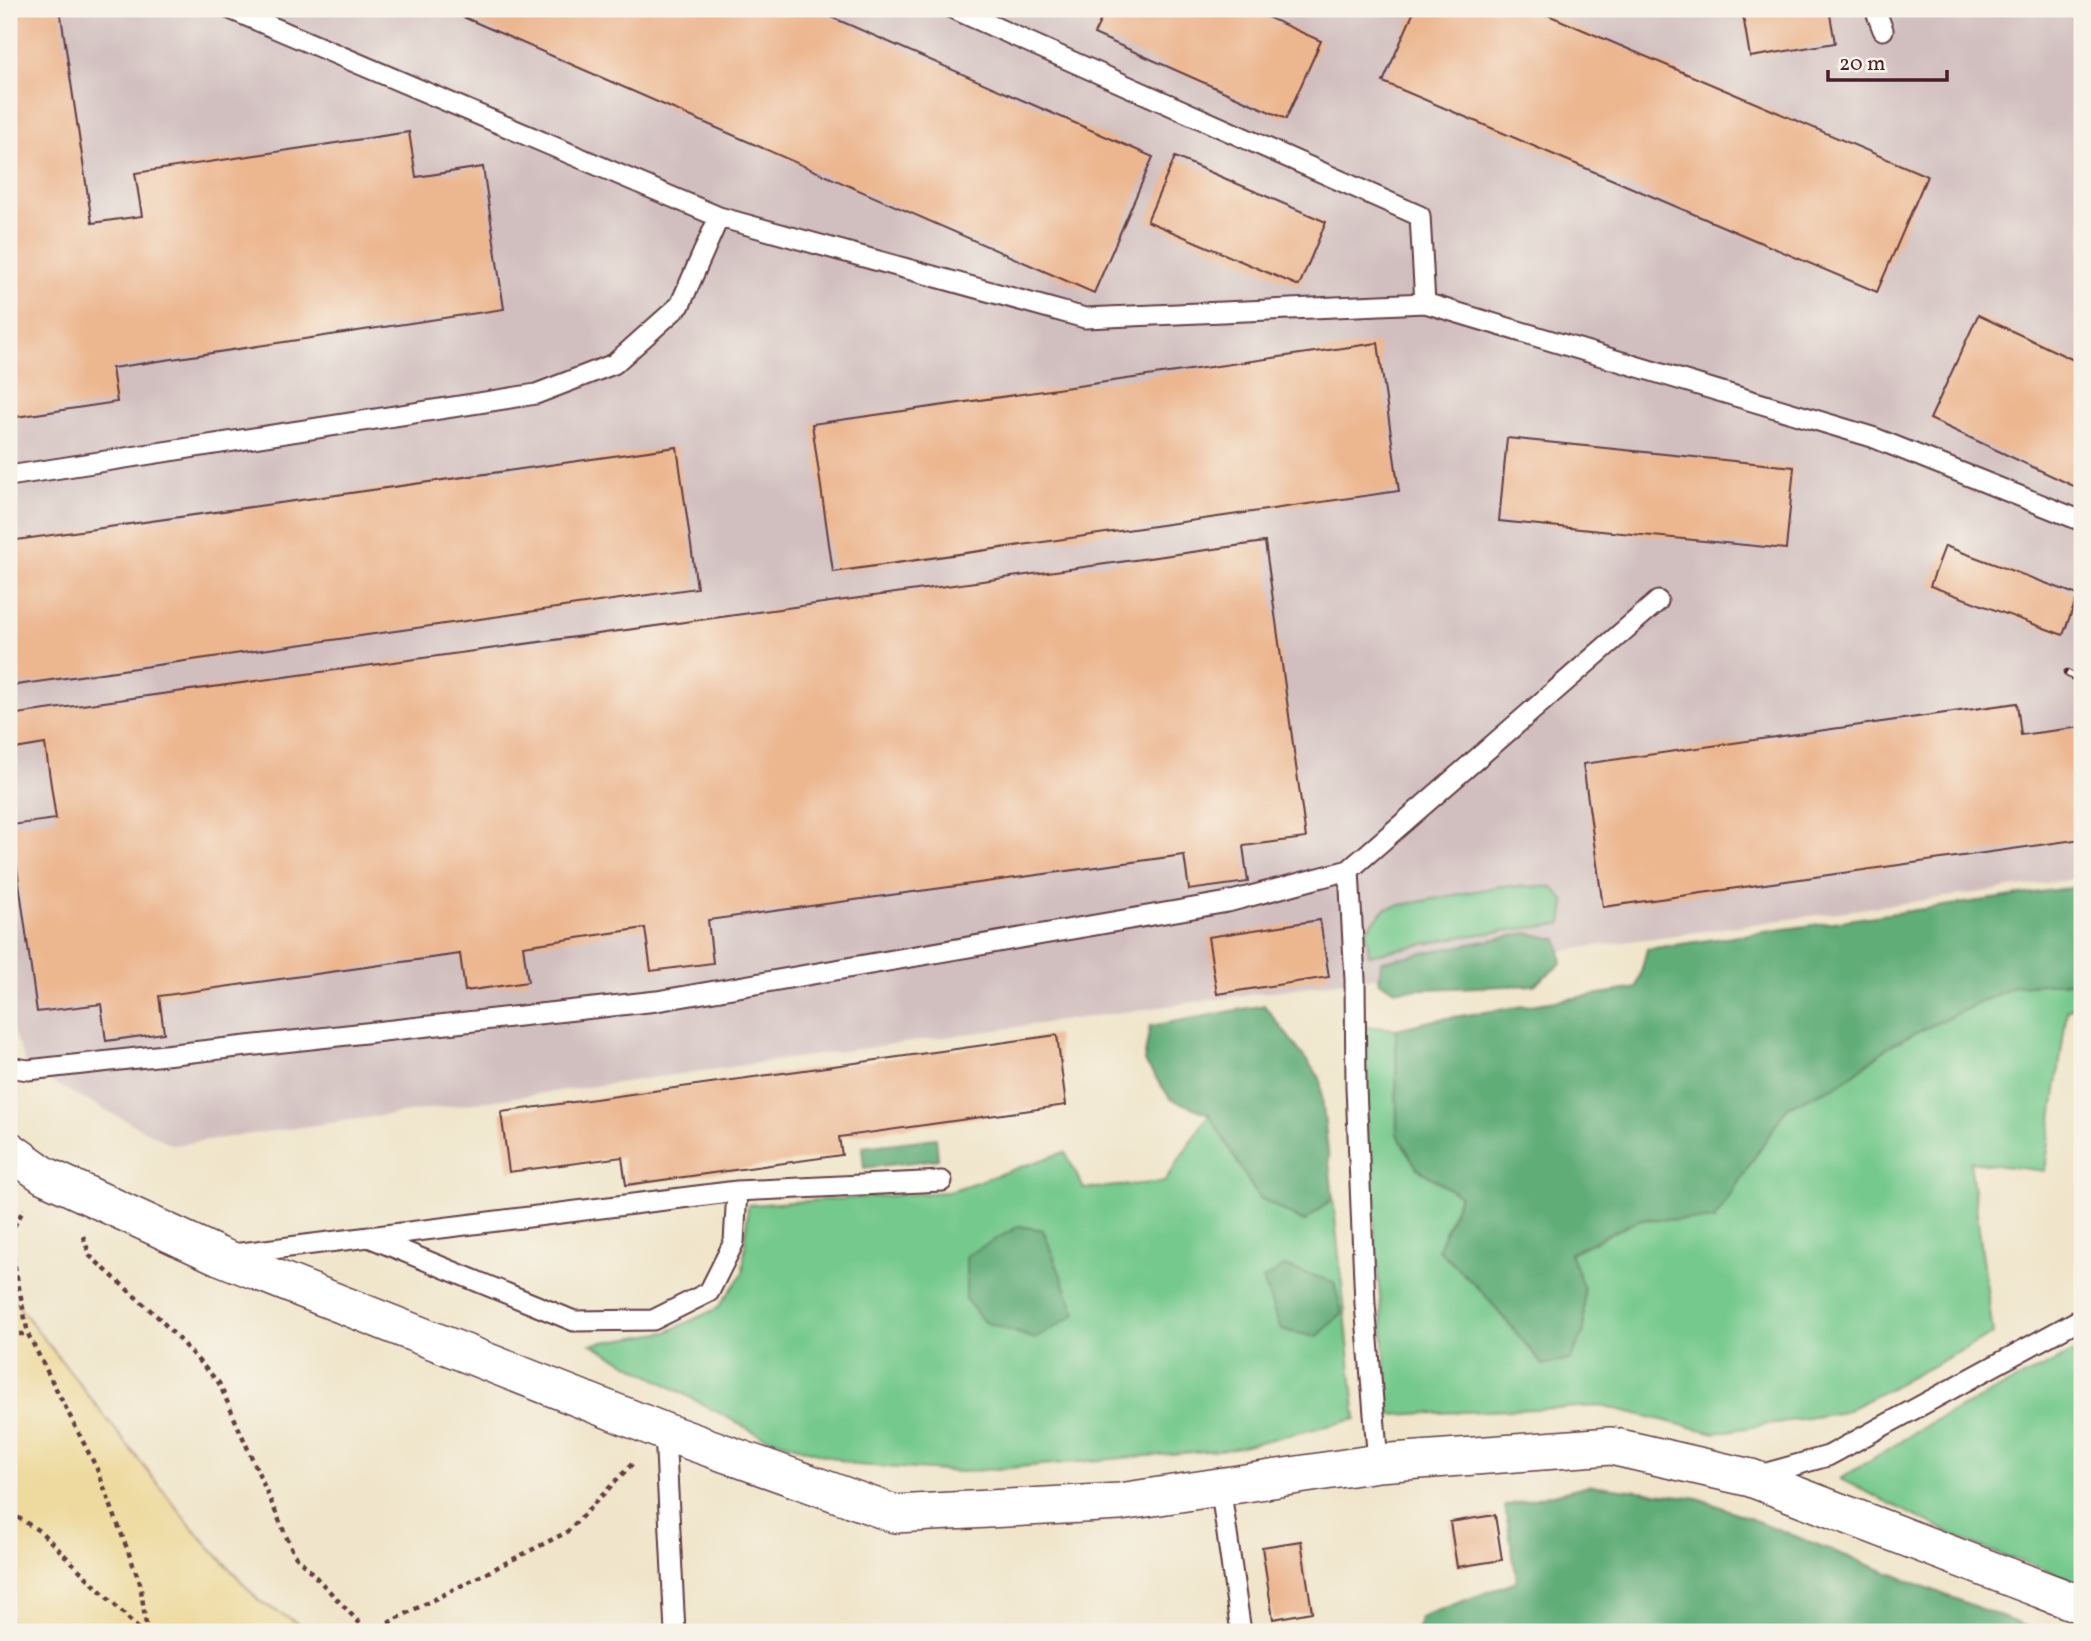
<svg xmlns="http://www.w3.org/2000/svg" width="2091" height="1641" font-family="Vollkorn,serif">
<rect width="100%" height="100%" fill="#f7f3e8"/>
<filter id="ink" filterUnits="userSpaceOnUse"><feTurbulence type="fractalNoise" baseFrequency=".0143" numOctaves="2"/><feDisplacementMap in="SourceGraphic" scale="14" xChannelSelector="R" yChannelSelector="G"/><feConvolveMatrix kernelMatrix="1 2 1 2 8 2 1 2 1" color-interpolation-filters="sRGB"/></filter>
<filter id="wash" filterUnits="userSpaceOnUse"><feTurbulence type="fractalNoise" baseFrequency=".00686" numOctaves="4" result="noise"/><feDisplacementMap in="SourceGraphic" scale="28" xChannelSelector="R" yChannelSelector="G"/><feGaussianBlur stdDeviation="1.57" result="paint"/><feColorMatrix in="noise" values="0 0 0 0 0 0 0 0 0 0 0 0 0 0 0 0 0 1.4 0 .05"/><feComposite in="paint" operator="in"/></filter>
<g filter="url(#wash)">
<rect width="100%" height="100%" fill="#f0e5ca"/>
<path fill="#d1bfbf" d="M9 9H2082V878L173 1145 28 1070 9 1022Z"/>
<path fill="#75c98c" stroke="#60745c" stroke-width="2" d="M1502 886 1553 887 1565 902 1562 924 1464 936 1369 955 1366 930 1386 908Z
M2082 981V1003L2067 1010 2045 1171 1970 1162 1993 1334 1844 1412 1715 1433 1604 1406 1390 1415 1367 1145 1365 1026 1396 1029 1397 1134 1417 1168 1460 1196 1438 1249 1484 1294 1584 1289 1570 1253 1641 1219 1714 1220 1787 1107 1840 1084 1894 1043 2015 986Z
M1209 1114 1258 1197 1304 1221 1333 1198 1356 1419 1230 1449 960 1472 856 1465 760 1435 591 1344 667 1332 718 1308 743 1273 748 1205 947 1192 1065 1152 1084 1189 1164 1182Z
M2082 1348V1583L1974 1545 1840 1479 1930 1423Z"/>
<path fill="#60ad78" stroke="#556652" stroke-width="2" d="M2082 886V981L2015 986 1894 1043 1840 1084 1787 1107 1714 1220 1641 1219 1570 1253 1584 1289V1331L1570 1360 1543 1365 1484 1294 1438 1249 1460 1196 1417 1168 1397 1134 1396 1029 1435 1020 1637 988 1647 949Z
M1527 933 1558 939 1562 963 1534 985 1396 990 1379 982 1381 961Z
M1264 1005 1320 1078 1333 1198 1304 1222 1258 1197 1209 1114 1171 1099 1144 1061 1150 1026Z
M936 1138 938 1159 864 1168 862 1147Z
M1019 1226 1043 1230 1076 1314 1035 1339 984 1322 966 1300V1256Z
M1284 1266 1334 1282 1342 1313 1317 1337 1281 1330 1263 1280Z
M1589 1485 1698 1498 2040 1632H1417L1420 1617 1517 1581 1505 1506Z"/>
<path fill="#eeda9e" stroke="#9c7c64" stroke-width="2" d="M9 1294 191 1526 259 1601 313 1632H9Z"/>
<g id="blocks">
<path fill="#ecb68f" d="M9 9H60L92 223 142 216 135 173 409 132 416 177 483 167 504 309 112 368 117 402 9 418Z
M445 9H813L1153 157 1094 293Z
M1106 9H1249L1321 41 1286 119 1094 34Z
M1415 9H1534L1927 176 1877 292 1383 82Z
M1742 9H1829L1835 43 1750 57Z
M1175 157 1326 222 1299 286 1147 221Z
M1978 315 2082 364V490L1930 419Z
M1378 343 1399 491 833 572 812 424Z
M1507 438 1794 467 1786 549 1499 521Z
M677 447 697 588 9 686V541Z
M1265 542 1306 838 1243 846 1248 882 1189 890 1184 855 708 920 713 963 651 971 645 928 523 946 528 982 465 991 460 954 159 996 164 1033 106 1041 101 1004 37 1012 11 825 56 819 45 744 9 750V715Z
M1945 546 2078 595 2063 635 1930 586Z
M2017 703 2021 735 2082 727V839L1603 907 1583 764Z
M1320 920 1329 977 1217 994 1208 937Z
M1057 1035 1066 1105 839 1137 842 1155 626 1185 622 1157 509 1172 501 1112Z
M1495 1515 1502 1560 1457 1567 1450 1522Z
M1301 1541 1312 1612 1273 1619 1262 1547Z"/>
</g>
</g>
<g filter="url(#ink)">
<use href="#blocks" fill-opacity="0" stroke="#633d43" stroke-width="2"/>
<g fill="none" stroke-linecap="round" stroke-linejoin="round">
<g stroke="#633d43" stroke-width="23">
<path id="service" d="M230 9 719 217 1085 318 1425 303 1872 437 2082 521
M954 9 1420 216 1425 303
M1875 9 1883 30
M9 476 536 394 614 364 680 305 719 217
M9 1067 28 1070 657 1001 1228 902 1349 870
M371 1238 574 1321 653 1320 709 1292 734 1242 737 1191
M233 1254 737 1191 942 1181
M665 1432 675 1632
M1378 1463 1365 1304 1356 1087 1355 980 1349 870 1658 601
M1756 1476 1828 1456 2082 1318
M1220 1485 1241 1632"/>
</g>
<g stroke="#633d43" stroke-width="40">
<path id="minor" d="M9 1150 44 1175 219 1256 665 1432 895 1514 1120 1502 1378 1463 1611 1446 1751 1478 2082 1605"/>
</g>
<path stroke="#633d43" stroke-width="4.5" stroke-dasharray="5 5" stroke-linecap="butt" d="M9 1235 24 1209
M9 1236 28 1334 97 1469 140 1583 147 1632
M83 1236 90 1256 159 1318 219 1383 294 1554 368 1632
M9 1334H28
M9 1512 41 1532 142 1632
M370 1632 567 1532 634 1462"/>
<use href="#service" stroke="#fff" stroke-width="19"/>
<use href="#minor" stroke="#fff" stroke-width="37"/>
<g stroke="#4a1f2b" stroke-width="8">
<path id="rail" d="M2067 673 2082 682"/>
</g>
<use href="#rail" stroke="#f7f3e8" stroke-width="5" stroke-dasharray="16" stroke-linecap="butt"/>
</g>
</g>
<rect width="2091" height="1641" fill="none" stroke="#f7f3e8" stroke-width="35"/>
<path d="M1828 70v10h119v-10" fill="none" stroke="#4a1f2b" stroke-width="3.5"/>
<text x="1839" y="70" font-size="21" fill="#4a1f2b" stroke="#f7f3e8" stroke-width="5" paint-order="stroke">20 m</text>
</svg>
